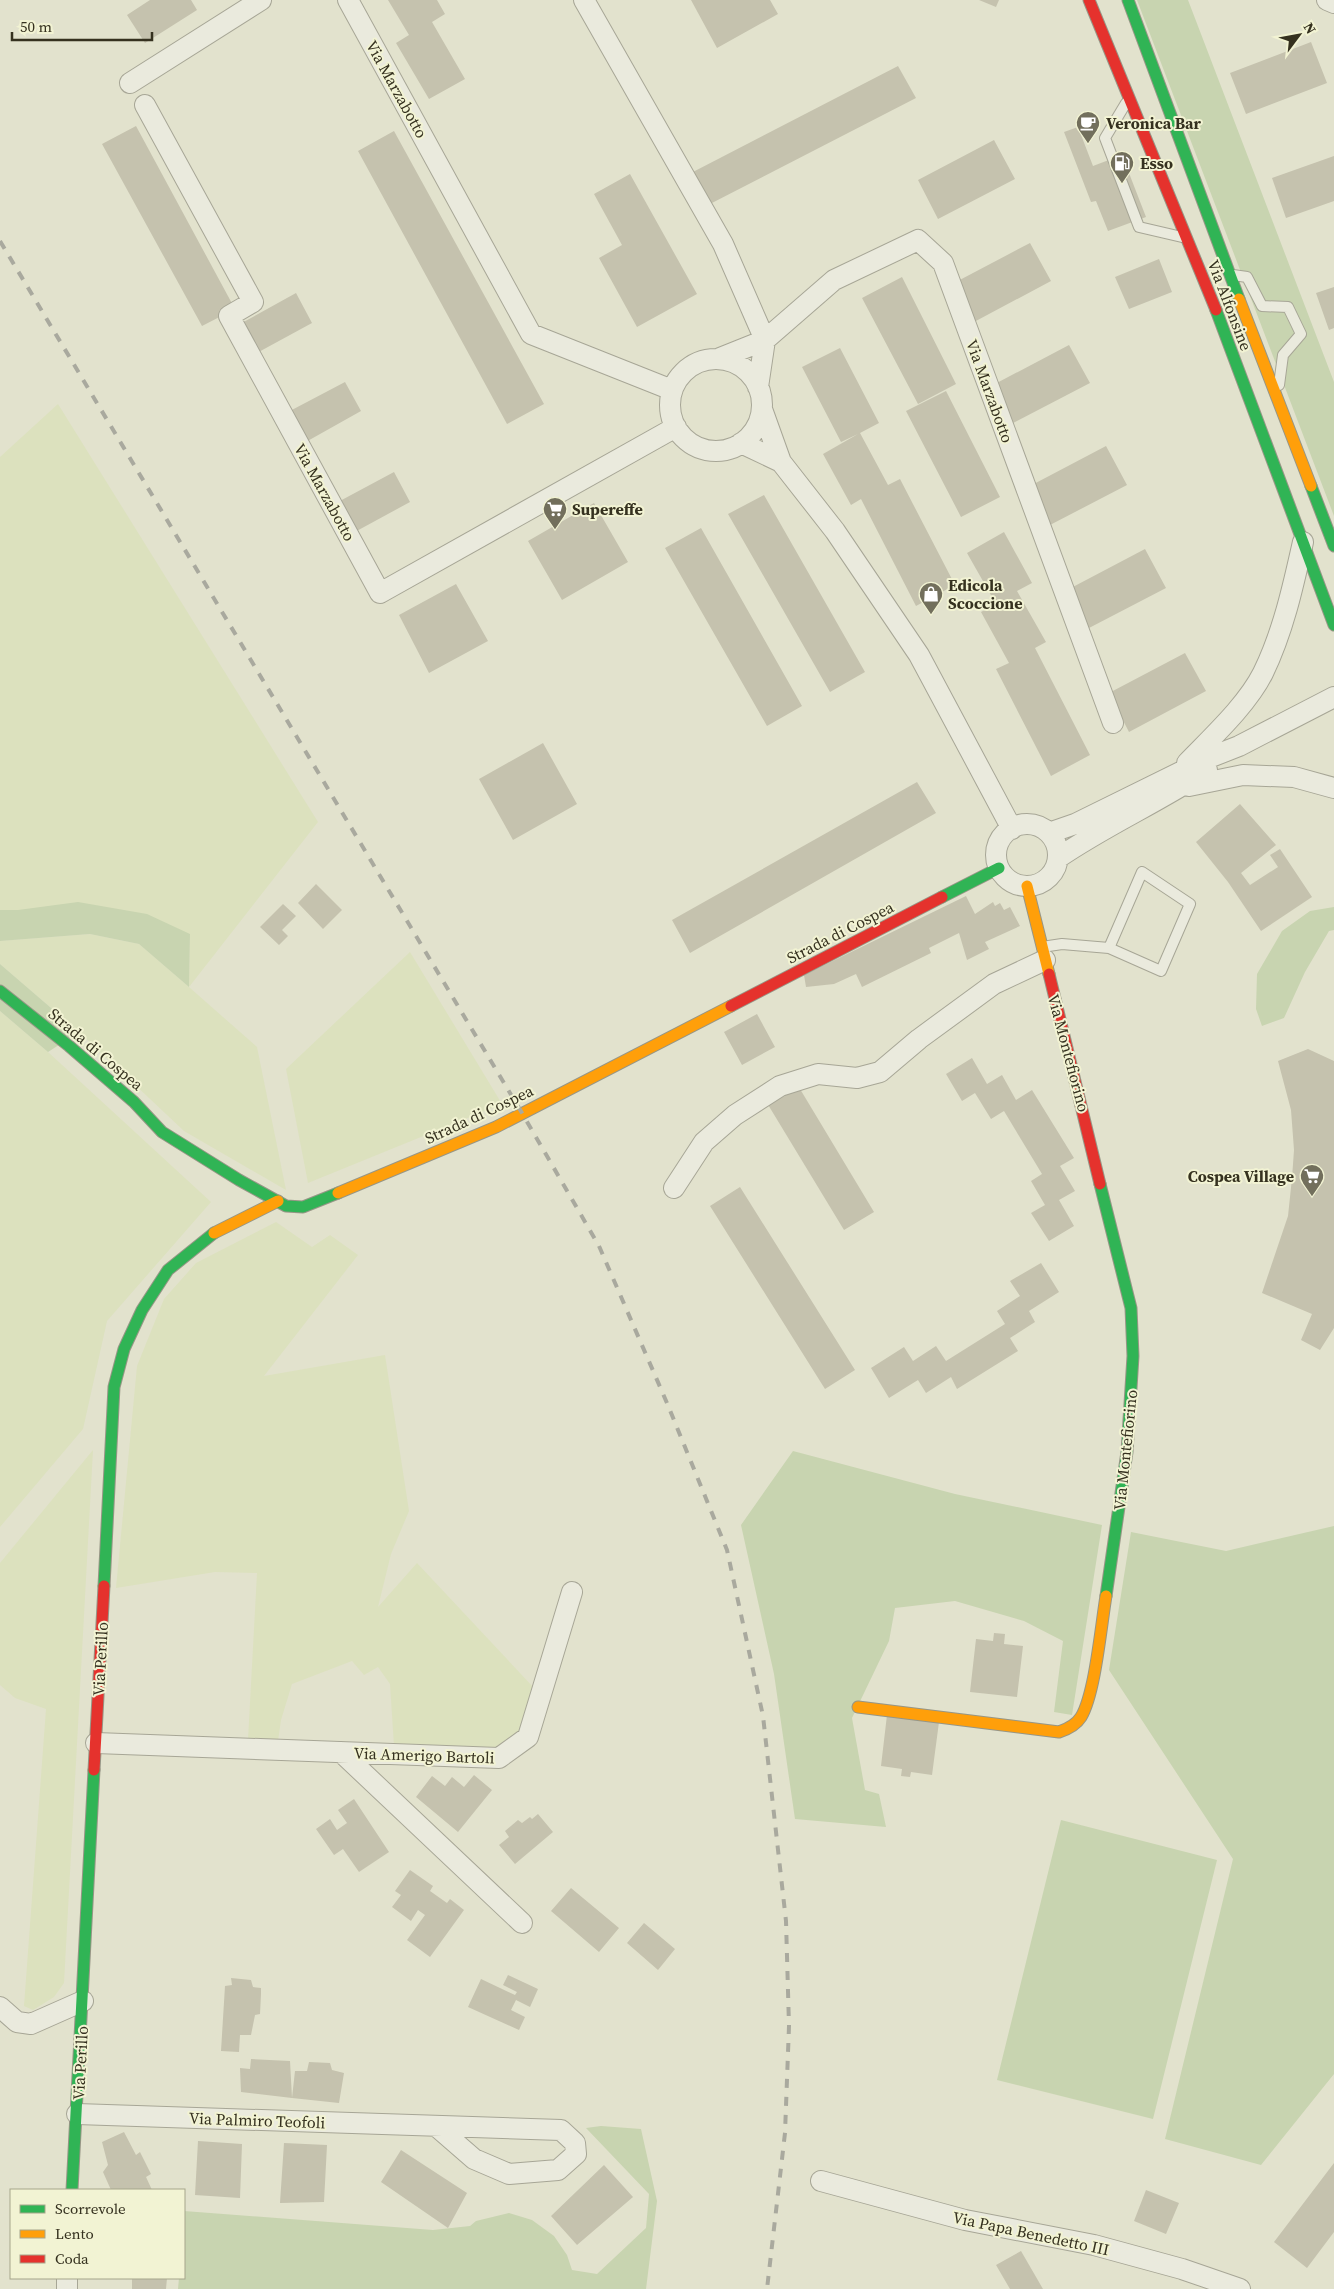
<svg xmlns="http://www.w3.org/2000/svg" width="1334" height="2289" font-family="'Source Serif 4',serif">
<rect width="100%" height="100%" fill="#e2e2cd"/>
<path fill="#dce1be" d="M58 404 318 822 189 987 257 1047 286 1190 184 1131 79 1032 0 964V941L90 934 139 944 189 987 190 934 0 910V457Z
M410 952 502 1104 308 1183 286 1069Z
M0 1011 48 1052 211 1202 107 1321 83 1429 0 1527Z
M276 1222 312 1247 330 1235 358 1255 264 1376 385 1355 409 1511 391 1554 378 1607 417 1563 534 1688 520 1731 494 1750 394 1746 390 1684 378 1667 364 1675 352 1661 292 1684 281 1720 278 1741 248 1740 257 1573 215 1572 116 1588 137 1366 164 1299 196 1263Z
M93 1450 64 1983 54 1997 33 2010 24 2006 46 1709 15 1698 0 1685V1563Z"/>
<path fill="#c8d4b0" d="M1137 0H1188L1334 382V516Z
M78 902 147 914 190 934 189 987 139 944 90 934 0 941V910H18Z
M1334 907V930L1329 931 1305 972 1284 1018 1262 1026 1256 1009 1257 974 1282 931 1310 911Z
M0 964 79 1032 48 1052 0 1011Z
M793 1451 955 1494 1102 1525 1072 1715 1054 1712 1063 1641 1024 1621 955 1601 895 1608 889 1641 852 1718 865 1790 879 1794 886 1827 795 1819 774 1674 741 1525Z
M1334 1526V2074L1261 2165 1165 2139 1233 1859 1109 1670 1131 1532 1226 1551Z
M1061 1820 1217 1860 1153 2119 997 2080Z
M601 2126 641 2129 657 2201 646 2289H178L179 2278H184V2211L433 2230 470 2226 476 2221 509 2213 532 2220 554 2236 567 2255 572 2270 597 2274 646 2228 649 2194 586 2128Z"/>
<path fill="#c5c2ae" d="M150 0H191L197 10 145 43 127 15Z
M388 0H437L445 14 432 22 465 79 429 99 396 43 409 35Z
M691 0H770L778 14 717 48Z
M979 0H999L996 7Z
M1311 42 1327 83 1246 114 1230 73Z
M898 66 916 98 708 205 691 173Z
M136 126 235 309 202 326 102 144Z
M1078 127 1093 166 1122 155 1146 217 1108 231 1096 201 1091 202 1064 132Z
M394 131 544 404 507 424 358 151Z
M994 140 1015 179 938 219 918 180Z
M1334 156V201L1286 218 1272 178Z
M630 174 697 294 637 327 599 258 622 245 594 194Z
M1030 243 1051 281 974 322 954 283Z
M1159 259 1172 292 1129 309 1115 277Z
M902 277 956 384 918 404 862 298Z
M1334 287V328L1329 330 1316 293Z
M296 293 312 323 255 354 240 324Z
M1069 345 1090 383 1013 423 993 385Z
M840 348 879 423 860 433 888 485 900 479 955 585 916 606 861 499 851 505 823 454 858 434 841 442 802 367Z
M345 382 361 411 304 443 288 412Z
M946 391 1000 497 961 517 906 411Z
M1106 446 1127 485 1050 525 1030 486Z
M394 472 410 502 353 533 338 502Z
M764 495 865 672 830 692 728 514Z
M594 503 628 562 562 600 528 541Z
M701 528 802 706 767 726 665 548Z
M1004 532 1032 583 1017 591 1046 642 1035 648 1090 755 1051 776 996 669 1009 663 981 612 996 604 967 553Z
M1145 549 1166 588 1089 628 1069 589Z
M456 584 488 641 429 673 399 615Z
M1185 653 1206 691 1129 732 1109 693Z
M543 743 577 804 513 840 479 779Z
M917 782 936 813 690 953 672 920Z
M1240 804 1276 845 1241 873 1250 885 1278 867 1270 855 1280 849 1312 897 1261 931 1228 882 1196 842Z
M316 884 342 910 323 929 298 903Z
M966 896 975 914 993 902 995 906 1000 903 1004 910 1010 907 1020 926 985 942 989 949 967 960 959 933 929 948 931 953 862 987 856 974 834 984 806 987 804 975Z
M283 904 296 916 282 930 288 936 279 945 260 927Z
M757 1014 775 1047 742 1065 724 1032Z
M1308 1049 1334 1061V1328L1320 1350 1301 1340 1312 1314 1262 1293 1288 1216 1292 1178 1294 1150 1291 1110 1278 1061Z
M972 1058 987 1084 1002 1075 1016 1100 1032 1090 1074 1158 1060 1166 1075 1191 1059 1200 1074 1226 1049 1241 1031 1213 1045 1205 1031 1181 1042 1174 1004 1111 991 1119 975 1093 962 1101 946 1074Z
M797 1084 874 1212 844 1230 767 1103Z
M740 1187 855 1370 825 1389 710 1206Z
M1041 1263 1059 1292 1029 1311 1035 1322 1010 1338 1018 1351 957 1389 951 1377 926 1393 918 1380 889 1398 871 1368 904 1347 913 1361 936 1346 946 1361 1005 1324 997 1311 1020 1296 1010 1281Z
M994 1633 1005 1634 1004 1644 1023 1646 1017 1697 970 1692 976 1639 993 1641Z
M887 1715 939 1722 932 1775 911 1772 910 1777 901 1776 902 1769 881 1766Z
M474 1775 492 1790 458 1832 416 1797 432 1776 445 1786 452 1777 464 1787Z
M354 1799 389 1852 359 1872 343 1849 334 1855 316 1829 330 1819 337 1830 347 1823 338 1810Z
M538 1814 553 1832 515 1864 499 1845 509 1837 505 1831 518 1820 522 1823 530 1817 532 1819Z
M410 1870 433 1886 430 1891 447 1903 450 1899 464 1910 430 1957 407 1940 425 1915 418 1910 411 1921 392 1907 401 1895 395 1891Z
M571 1888 619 1928 599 1952 551 1911Z
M644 1923 675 1949 658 1970 627 1943Z
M508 1975 538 1989 530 2007 516 2000 511 2010 525 2017 519 2030 468 2007 481 1979 515 1995 517 1992 503 1985Z
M231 1978 251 1980 253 1987 261 1988V1994L260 2014 255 2015 251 2035H240L239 2052 221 2051 225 1986 232 1985Z
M251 2059 290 2061 292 2098 241 2092 240 2068 250 2069Z
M309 2062 330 2063 332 2070 344 2073 339 2103 292 2098 295 2071H307Z
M124 2132 136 2155 140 2152 151 2174 146 2177 152 2190H111L103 2172 108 2165 102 2142Z
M198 2141 242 2144 240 2198 195 2195Z
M284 2143 327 2145 324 2202 280 2203Z
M401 2150 467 2193 448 2228 381 2182Z
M1334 2163V2232L1307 2268 1274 2242Z
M604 2165 633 2197 577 2245 551 2216Z
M1146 2190 1179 2203 1166 2234 1134 2221Z
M1021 2251 1043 2289H1010L996 2265Z
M132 2278H167L166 2289H132Z"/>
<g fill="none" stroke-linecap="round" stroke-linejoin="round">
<g stroke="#a7a696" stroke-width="12">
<path id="lane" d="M1126 103 1105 138 1139 227 1182 237
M1233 275 1247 277 1262 306 1288 307 1301 334 1283 355 1279 385
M1042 947 1062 944 1109 948 1161 971 1190 904 1142 872 1109 948"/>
</g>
<g stroke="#a7a696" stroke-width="22">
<path id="street" d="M348 0 531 334 672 390
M584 0 723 244 765 340 758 387
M1327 0 1334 3
M130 83 261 0
M145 105 253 302 229 316 380 593 676 427
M720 358 765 340 834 280 918 240 943 263 1113 723
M670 405a46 46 0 1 1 92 0a46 46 0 1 1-92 0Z
M762 409 781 462 835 531 919 655 1012 829
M741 443 781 462
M1187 763C1212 737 1247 705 1263 673 1283 632 1293 587 1303 542
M1189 786 1243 775 1294 777 1334 788
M996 855a31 31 0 1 1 62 0a31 31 0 1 1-62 0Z
M1049 833 1075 824 1211 757 1239 746 1334 697
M1058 858C1106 825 1159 802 1207 770
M674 1188 704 1142 735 1115 780 1086 818 1074 857 1078 880 1072 919 1039 994 984 1045 960
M96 1743 499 1758 528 1737 572 1592
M341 1752 522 1923
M0 2007 17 2022 31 2024 83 2001
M77 2114 561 2130 575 2143 576 2154 558 2170 509 2174 474 2159 436 2126
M821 2181 965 2220 1094 2245 1182 2269 1240 2289
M67 2289V2278"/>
</g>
<g stroke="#979686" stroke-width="13">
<path id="fast" d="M1128 0 1239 299
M1216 310 1334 625
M1311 486 1334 546
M942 897 999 868
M0 991 69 1046 134 1102 162 1132 239 1180 286 1206 303 1207 338 1193
M1100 1184 1131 1308 1133 1356 1127 1452 1106 1596
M104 1586 114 1387 124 1349 142 1310 168 1270 214 1233
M72 2190 94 1770"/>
</g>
<g stroke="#979686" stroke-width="13">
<path id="slow" d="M1239 299 1311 486
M1027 886 1049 974
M338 1193 496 1127 731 1006
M214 1233 278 1201
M858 1707 1059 1732C1068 1729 1076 1725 1081 1717 1095 1694 1101 1626 1106 1596"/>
</g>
<g stroke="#979686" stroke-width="13">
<path id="jam" d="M1089 0 1216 310
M1049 974 1100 1184
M731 1006 942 897
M94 1770 104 1586"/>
</g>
<use href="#lane" stroke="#eaeadd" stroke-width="10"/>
<use href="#street" stroke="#eaeadd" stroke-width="20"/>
<use href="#fast" stroke="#30b455" stroke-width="11"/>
<use href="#slow" stroke="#ff9f0a" stroke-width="11"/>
<use href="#jam" stroke="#e5322d" stroke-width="11"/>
<path stroke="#a9a99e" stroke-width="4" stroke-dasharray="9 9" stroke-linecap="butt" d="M0 241 522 1113 599 1246 667 1403 727 1550 763 1716 786 1921 789 2026 785 2133 767 2289"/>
</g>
<defs>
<g id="cafe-pin" transform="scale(1.25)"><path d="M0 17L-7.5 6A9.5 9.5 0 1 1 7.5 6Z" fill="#726f5c" stroke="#f2f3d3"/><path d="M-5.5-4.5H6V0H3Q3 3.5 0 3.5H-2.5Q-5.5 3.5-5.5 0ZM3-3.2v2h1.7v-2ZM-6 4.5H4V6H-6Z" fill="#fff"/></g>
<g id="fuel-pin" transform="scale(1.25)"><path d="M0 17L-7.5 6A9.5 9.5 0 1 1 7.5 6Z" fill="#726f5c" stroke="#f2f3d3"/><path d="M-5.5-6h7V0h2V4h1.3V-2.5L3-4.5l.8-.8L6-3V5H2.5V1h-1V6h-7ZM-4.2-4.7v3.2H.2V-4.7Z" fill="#fff"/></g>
<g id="supermarket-pin" transform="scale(1.25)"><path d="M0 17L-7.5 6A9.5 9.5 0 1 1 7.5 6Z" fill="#726f5c" stroke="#f2f3d3"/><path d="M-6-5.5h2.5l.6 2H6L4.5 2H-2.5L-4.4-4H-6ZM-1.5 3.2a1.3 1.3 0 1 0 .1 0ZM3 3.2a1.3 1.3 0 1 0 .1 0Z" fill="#fff"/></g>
<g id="shop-pin" transform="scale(1.25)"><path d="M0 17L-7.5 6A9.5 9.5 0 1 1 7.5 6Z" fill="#726f5c" stroke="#f2f3d3"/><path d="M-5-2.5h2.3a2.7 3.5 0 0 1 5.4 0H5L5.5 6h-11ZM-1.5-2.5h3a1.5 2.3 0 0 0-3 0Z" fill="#fff"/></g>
</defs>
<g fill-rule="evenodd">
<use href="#cafe-pin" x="1088" y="123"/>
<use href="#fuel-pin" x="1122" y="163"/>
<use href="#supermarket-pin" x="555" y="509"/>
<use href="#shop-pin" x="931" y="594"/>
<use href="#supermarket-pin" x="1312" y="1176"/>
</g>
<g text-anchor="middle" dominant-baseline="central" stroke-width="4" stroke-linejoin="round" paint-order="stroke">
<g font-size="16" fill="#35311f" stroke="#f2f3d3">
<text transform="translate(397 89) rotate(61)">Via Marzabotto</text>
<text transform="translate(1230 305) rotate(69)">Via Alfonsine</text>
<text transform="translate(990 391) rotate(70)">Via Marzabotto</text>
<text transform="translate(325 492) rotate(61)">Via Marzabotto</text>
<text transform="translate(840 932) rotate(-27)">Strada di Cospea</text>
<text transform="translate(96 1049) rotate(40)">Strada di Cospea</text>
<text transform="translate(1069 1053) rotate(75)">Via Montefiorino</text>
<text transform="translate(479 1114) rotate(-25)">Strada di Cospea</text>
<text transform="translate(1125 1450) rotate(-84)">Via Montefiorino</text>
<text transform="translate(100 1659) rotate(-87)">Via Perillo</text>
<text transform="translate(424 1755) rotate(2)">Via Amerigo Bartoli</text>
<text transform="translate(80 2063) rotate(-87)">Via Perillo</text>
<text transform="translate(257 2120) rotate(2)">Via Palmiro Teofoli</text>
<text transform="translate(1031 2233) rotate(12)">Via Papa Benedetto III</text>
</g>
<g font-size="16" font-weight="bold" fill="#35311f" stroke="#f2f3d3" text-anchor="start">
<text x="1106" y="123">Veronica Bar</text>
<text x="1140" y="163">Esso</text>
<text x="572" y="509">Supereffe</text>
<text x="948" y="585">Edicola<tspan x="948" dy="18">Scoccione</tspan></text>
<text x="1294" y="1176" text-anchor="end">Cospea Village</text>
</g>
</g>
<rect x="10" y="2189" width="175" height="90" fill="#f2f3d3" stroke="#a6a58b"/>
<rect x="20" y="2205" width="25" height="8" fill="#30b455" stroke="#a6a58b"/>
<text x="55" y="2214" font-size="15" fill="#35311f">Scorrevole</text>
<rect x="20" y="2230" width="25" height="8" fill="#ff9f0a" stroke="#a6a58b"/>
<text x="55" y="2239" font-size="15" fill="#35311f">Lento</text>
<rect x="20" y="2255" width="25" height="8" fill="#e5322d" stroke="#a6a58b"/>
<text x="55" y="2264" font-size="15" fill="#35311f">Coda</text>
<g transform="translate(1299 35) rotate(58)" stroke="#f2f3d3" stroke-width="4" paint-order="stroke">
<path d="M0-4L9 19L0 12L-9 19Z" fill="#35311f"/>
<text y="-8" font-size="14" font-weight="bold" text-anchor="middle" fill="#35311f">N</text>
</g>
<path d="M12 32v8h140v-8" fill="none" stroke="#35311f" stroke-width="2.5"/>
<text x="20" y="32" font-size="15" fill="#35311f" stroke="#f2f3d3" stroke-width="4" paint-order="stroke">50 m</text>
</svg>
